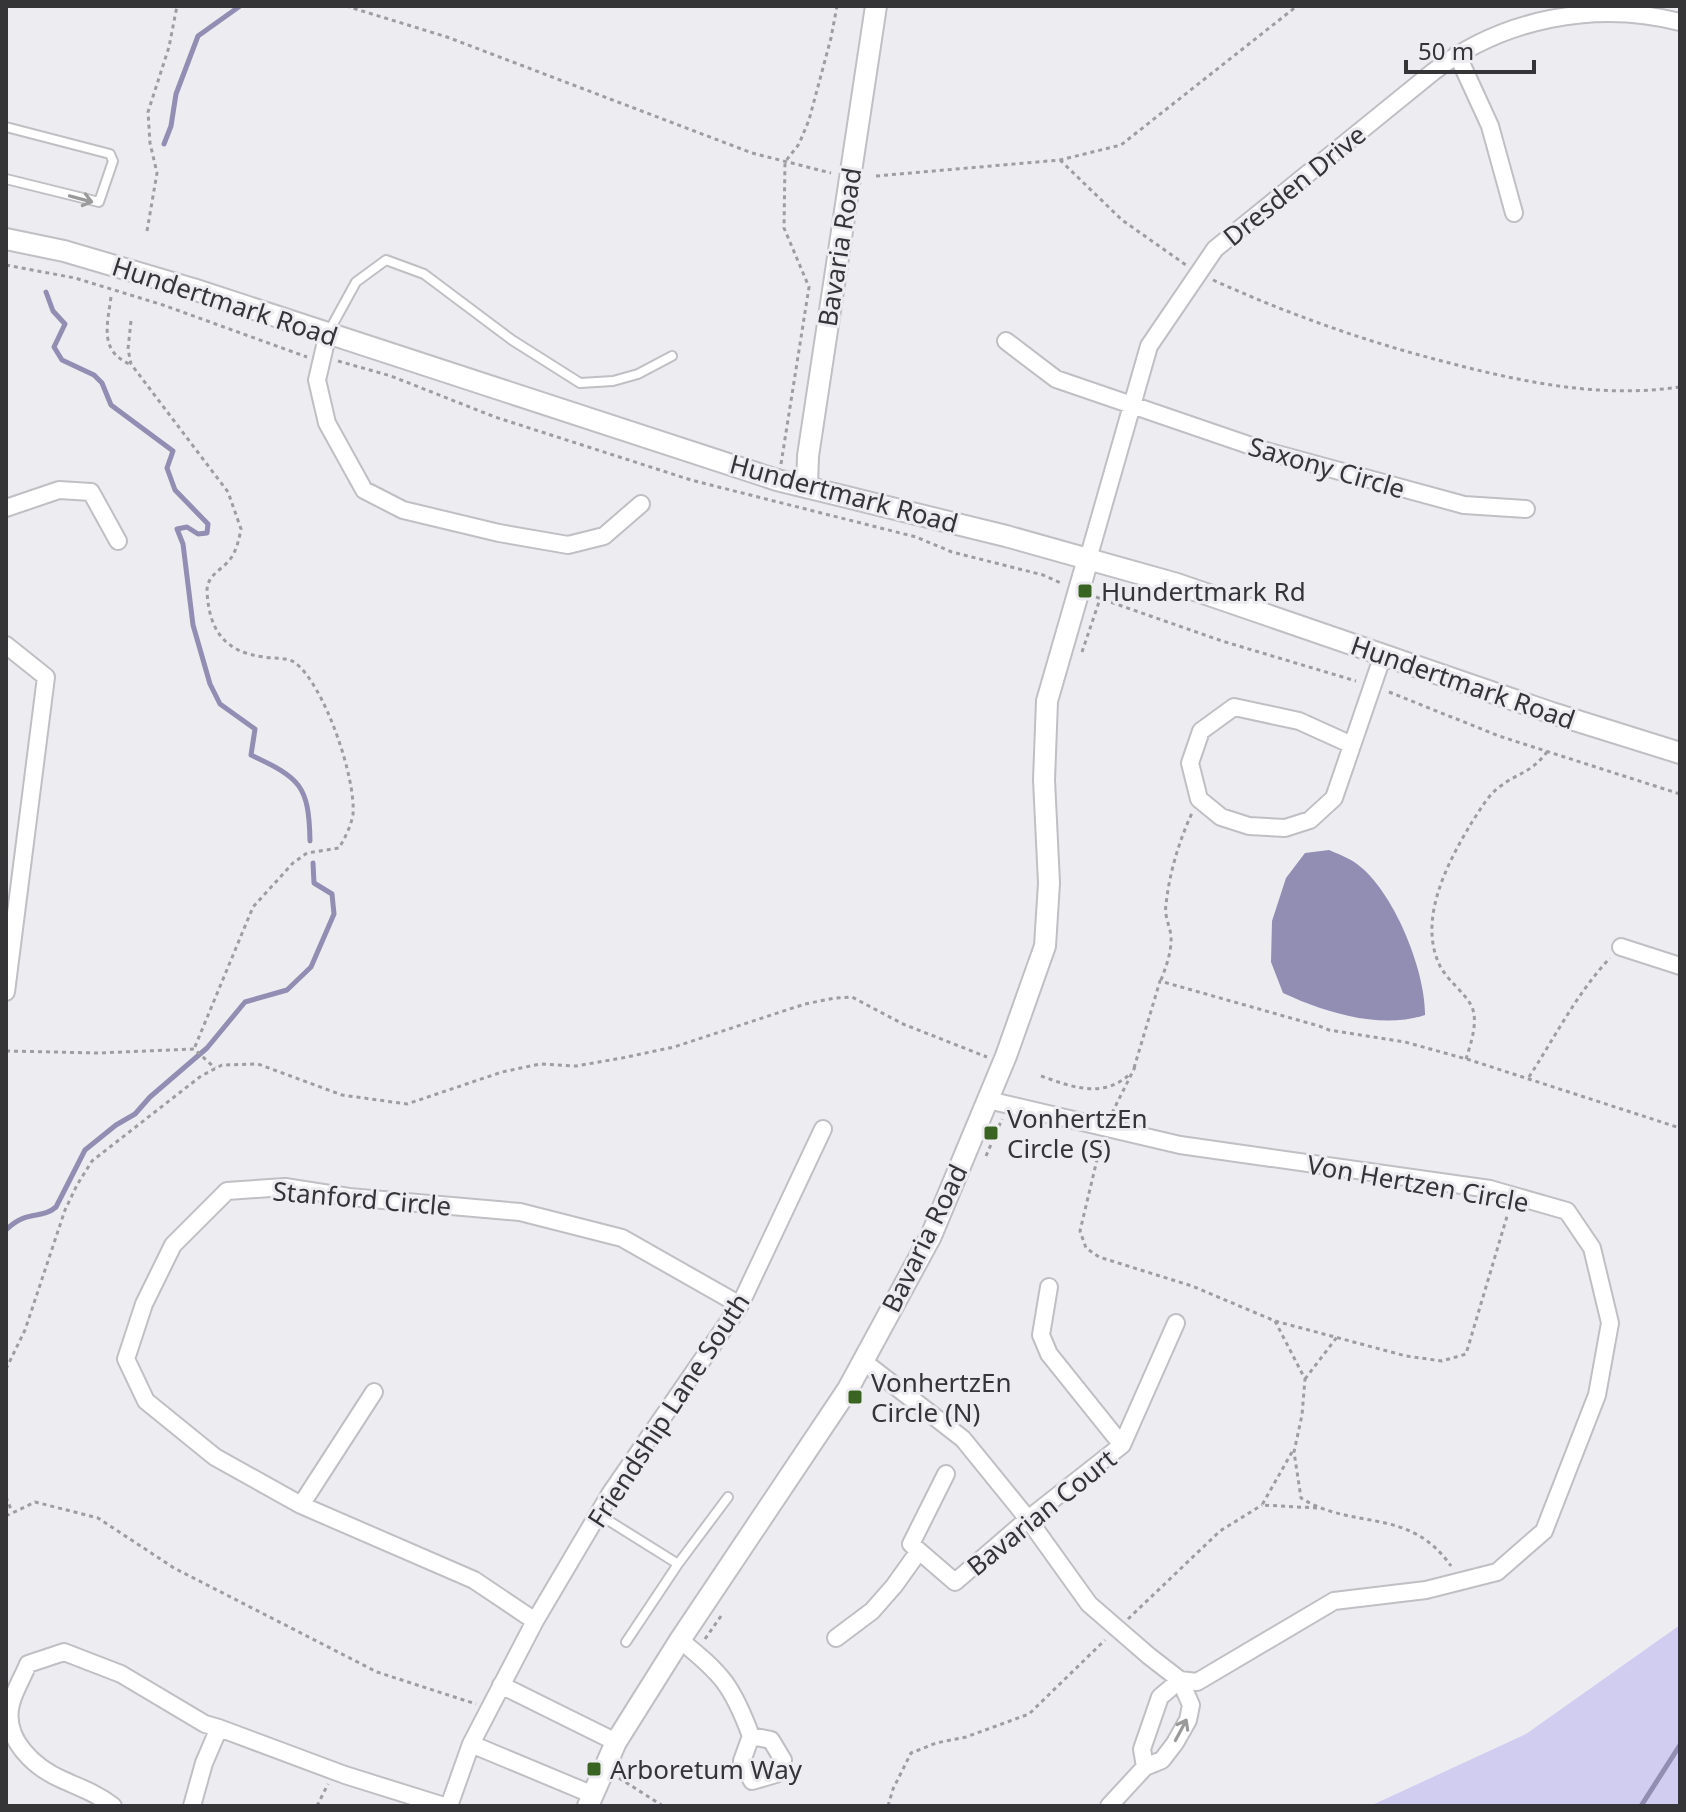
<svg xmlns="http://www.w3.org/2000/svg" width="1686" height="1812" font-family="'Noto Sans',sans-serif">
<rect width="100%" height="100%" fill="#ededf1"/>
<path fill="#d1cdf0" d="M1680 1625V1806H1370L1526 1734Z"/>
<path fill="#928db2" d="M1329 850C1338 854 1349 858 1357 864 1394 891 1426 972 1425 1015 1380 1030 1324 1012 1283 993L1271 962 1272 921 1286 878 1305 853Z"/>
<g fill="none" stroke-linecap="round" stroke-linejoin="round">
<path stroke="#928db2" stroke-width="5" d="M164 144 171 126 176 94 198 36 240 6
M46 292 53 311 65 324 54 347 62 360 94 375 102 383 111 405 173 451 167 468 175 490 208 524 207 533 198 534 187 527 177 529 183 544 193 625 210 684 220 704 255 729 251 755C300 778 309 785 310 841
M7 1229C28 1209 41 1220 56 1207L85 1150 116 1125 135 1114 150 1097 207 1048 245 1002 287 990 311 967 334 914 332 894 314 883 313 863
M1641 1806 1680 1745"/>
<g stroke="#bfbfc4" stroke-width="12">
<path id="service" d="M6 127 110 154 113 161 99 202 6 179
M328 333 356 282 386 260 424 274 512 340 580 383 613 381 638 374 672 356
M598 1514 678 1564 728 1497
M626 1642 678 1564"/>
</g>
<g stroke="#bfbfc4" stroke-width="20">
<path id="minor" d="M1457 54 1490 126 1514 213
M328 333 317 380 327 423 364 490 403 510 499 533 568 545 604 536 641 504
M1006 341 1056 379 1266 451 1464 505 1526 509
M6 508 59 490 91 492 118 541
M1088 559 1149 346 1215 249 1433 72C1502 19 1595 0 1680 22
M6 645 46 677 6 992
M1352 745 1299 721 1234 707 1201 731 1190 763 1199 799 1221 817 1249 826 1285 828 1310 820 1334 798 1383 655
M1621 947 1680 966
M1049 1287 1041 1335 1049 1354 1122 1445
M863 1361 963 1439 1028 1519 1089 1604 1149 1656 1180 1680 1197 1682 1334 1601 1426 1590 1497 1572 1544 1531 1597 1395 1610 1323 1592 1248 1567 1211 1490 1189 1180 1145 988 1100
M946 1474 911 1544 955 1582 1028 1519 1122 1445 1176 1323
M301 1505 374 1392
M535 1621 474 1580 301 1505 215 1457 146 1401 126 1359 144 1304 173 1245 227 1191 285 1187 349 1197 520 1212 622 1238 740 1305
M836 1638 872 1611 894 1586 919 1551
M680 1640C722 1674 732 1685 751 1736
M501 1685 616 1742
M219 1728 345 1775 444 1806
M751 1736 771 1740 783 1760 776 1774 752 1781 742 1761Z
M471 1744 591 1794
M113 1806C98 1794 81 1788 63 1780 35 1768 2 1739 11 1704 14 1691 23 1677 28 1664L64 1652 121 1674 205 1724 219 1728 204 1763 192 1806
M449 1806 471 1744 535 1621 610 1494 740 1305 823 1129
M1109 1806 1145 1767 1162 1760 1175 1743 1188 1720 1191 1705 1180 1680 1160 1697 1142 1749 1145 1767"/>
</g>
<g stroke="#bfbfc4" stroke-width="24">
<path id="tertiary" d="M6 239 64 251 193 289 777 480 1006 536 1177 584 1552 713 1680 753
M807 487 808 456 876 6
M588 1806 616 1742 680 1640 848 1389 931 1236 1006 1056 1045 946 1049 883 1044 780 1047 701 1088 559"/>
</g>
<path stroke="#9e9ea1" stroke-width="3" stroke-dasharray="4 4" stroke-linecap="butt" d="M346 6 447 37 752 153 831 173
M1060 160 1122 220 1186 265
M876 176 1060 160 1121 145 1297 6
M147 231 157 173 150 143 148 112 169 47 177 6
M6 265 75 278 163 305 307 357
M1213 280C1286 313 1361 340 1438 360 1517 381 1598 399 1680 387
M111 297C107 327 99 352 132 365
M131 321 128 349 131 364 228 492 241 529C239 539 237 549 231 558 223 570 207 574 207 591 209 631 225 652 264 657 274 659 286 657 294 662 324 683 356 778 353 814 351 826 345 838 339 848L307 853 293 863 253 907 194 1049
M338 361 391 376 495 417 691 480 916 537 952 552 1043 575 1063 584
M781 464 809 287 784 228 785 162 799 144 809 120 831 38 837 6
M1096 597 1222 641 1356 681
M1082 652 1100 599
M1389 692 1499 736 1680 794
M1161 980C1166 967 1172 951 1171 936 1170 926 1164 916 1166 905 1169 874 1179 841 1192 813
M6 1051 99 1053 194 1049 215 1068
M1466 1059C1471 1043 1479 1020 1471 1005 1463 991 1448 981 1440 966 1417 919 1448 862 1472 822 1480 810 1487 797 1498 788 1518 772 1529 775 1547 752
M1134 1068 1160 981 1319 1026 1329 1030 1405 1042 1470 1060 1680 1128
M1041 1076C1072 1087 1103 1099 1130 1074
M1529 1077C1555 1037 1577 993 1610 958
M1112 1113 1135 1067
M1101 1143 1080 1231 1086 1248 1099 1257 1192 1286 1275 1321 1406 1356 1442 1361 1466 1354 1508 1213
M986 1156 1002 1119
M1275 1321 1305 1379 1302 1415 1294 1452 1301 1498C1354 1531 1409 1506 1451 1566
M6 1369 25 1330 65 1210 77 1185 92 1161 201 1076 222 1065 258 1064 342 1095 407 1104 502 1072 540 1064 576 1066 622 1058 674 1047 805 1004 835 998 852 997 903 1024 987 1057
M1305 1379 1337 1337
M1292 1452 1262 1505 1317 1508
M6 1497 12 1512
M6 1516 35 1502 98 1518 174 1568 377 1672 476 1704
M1128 1619 1220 1531 1262 1505
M705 1639 721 1616
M619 1778 663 1806
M317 1806 328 1784
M888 1806 893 1789 911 1753 936 1743 966 1737 1029 1714 1105 1640"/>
<use href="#service" stroke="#fff" stroke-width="8"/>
<use href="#minor" stroke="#fff" stroke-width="16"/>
<use href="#tertiary" stroke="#fff" stroke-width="20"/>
</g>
<defs><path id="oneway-shaft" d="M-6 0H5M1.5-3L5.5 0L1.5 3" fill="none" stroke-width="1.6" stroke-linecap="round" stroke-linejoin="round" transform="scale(2)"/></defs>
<g stroke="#9a9a9a">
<use href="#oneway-shaft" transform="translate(81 199) rotate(15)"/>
<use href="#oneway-shaft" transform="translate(1181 1730) rotate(-62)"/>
</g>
<g fill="#396421" stroke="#ededf1" stroke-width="3">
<rect x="1077" y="583" width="16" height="16" rx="4"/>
<rect x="983" y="1125" width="16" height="16" rx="4"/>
<rect x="847" y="1389" width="16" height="16" rx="4"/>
<rect x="586" y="1761" width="16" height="16" rx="4"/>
</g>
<g text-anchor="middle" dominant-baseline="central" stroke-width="6" stroke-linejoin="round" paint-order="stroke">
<g font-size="26" fill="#353436" stroke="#ededf1">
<text transform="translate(1294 185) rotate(-39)">Dresden Drive</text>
<text transform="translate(839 247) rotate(-81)">Bavaria Road</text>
<text transform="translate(225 301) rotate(18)">Hundertmark Road</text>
<text transform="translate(1327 467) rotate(16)">Saxony Circle</text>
<text transform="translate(844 493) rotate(15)">Hundertmark Road</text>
<text transform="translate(1463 682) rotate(19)">Hundertmark Road</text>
<text transform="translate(1418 1183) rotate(10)">Von Hertzen Circle</text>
<text transform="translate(362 1198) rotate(5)">Stanford Circle</text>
<text transform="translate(924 1238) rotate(-64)">Bavaria Road</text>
<text transform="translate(668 1410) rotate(-57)">Friendship Lane South</text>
<text transform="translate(1041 1512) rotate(-39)">Bavarian Court</text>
</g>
<g font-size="26" fill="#353436" stroke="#ededf1" text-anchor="start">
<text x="1101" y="591">Hundertmark Rd</text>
<text x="1007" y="1118">VonhertzEn<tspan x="1007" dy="30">Circle (S)</tspan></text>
<text x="871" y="1382">VonhertzEn<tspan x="871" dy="30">Circle (N)</tspan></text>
<text x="610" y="1769">Arboretum Way</text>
</g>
</g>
<rect width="1686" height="1812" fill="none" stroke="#353436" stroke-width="16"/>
<path d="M1406 60v12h128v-12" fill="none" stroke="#353436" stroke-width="4"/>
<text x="1418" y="60" font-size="24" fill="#353436" stroke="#ededf1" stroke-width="6" paint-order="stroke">50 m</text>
</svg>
